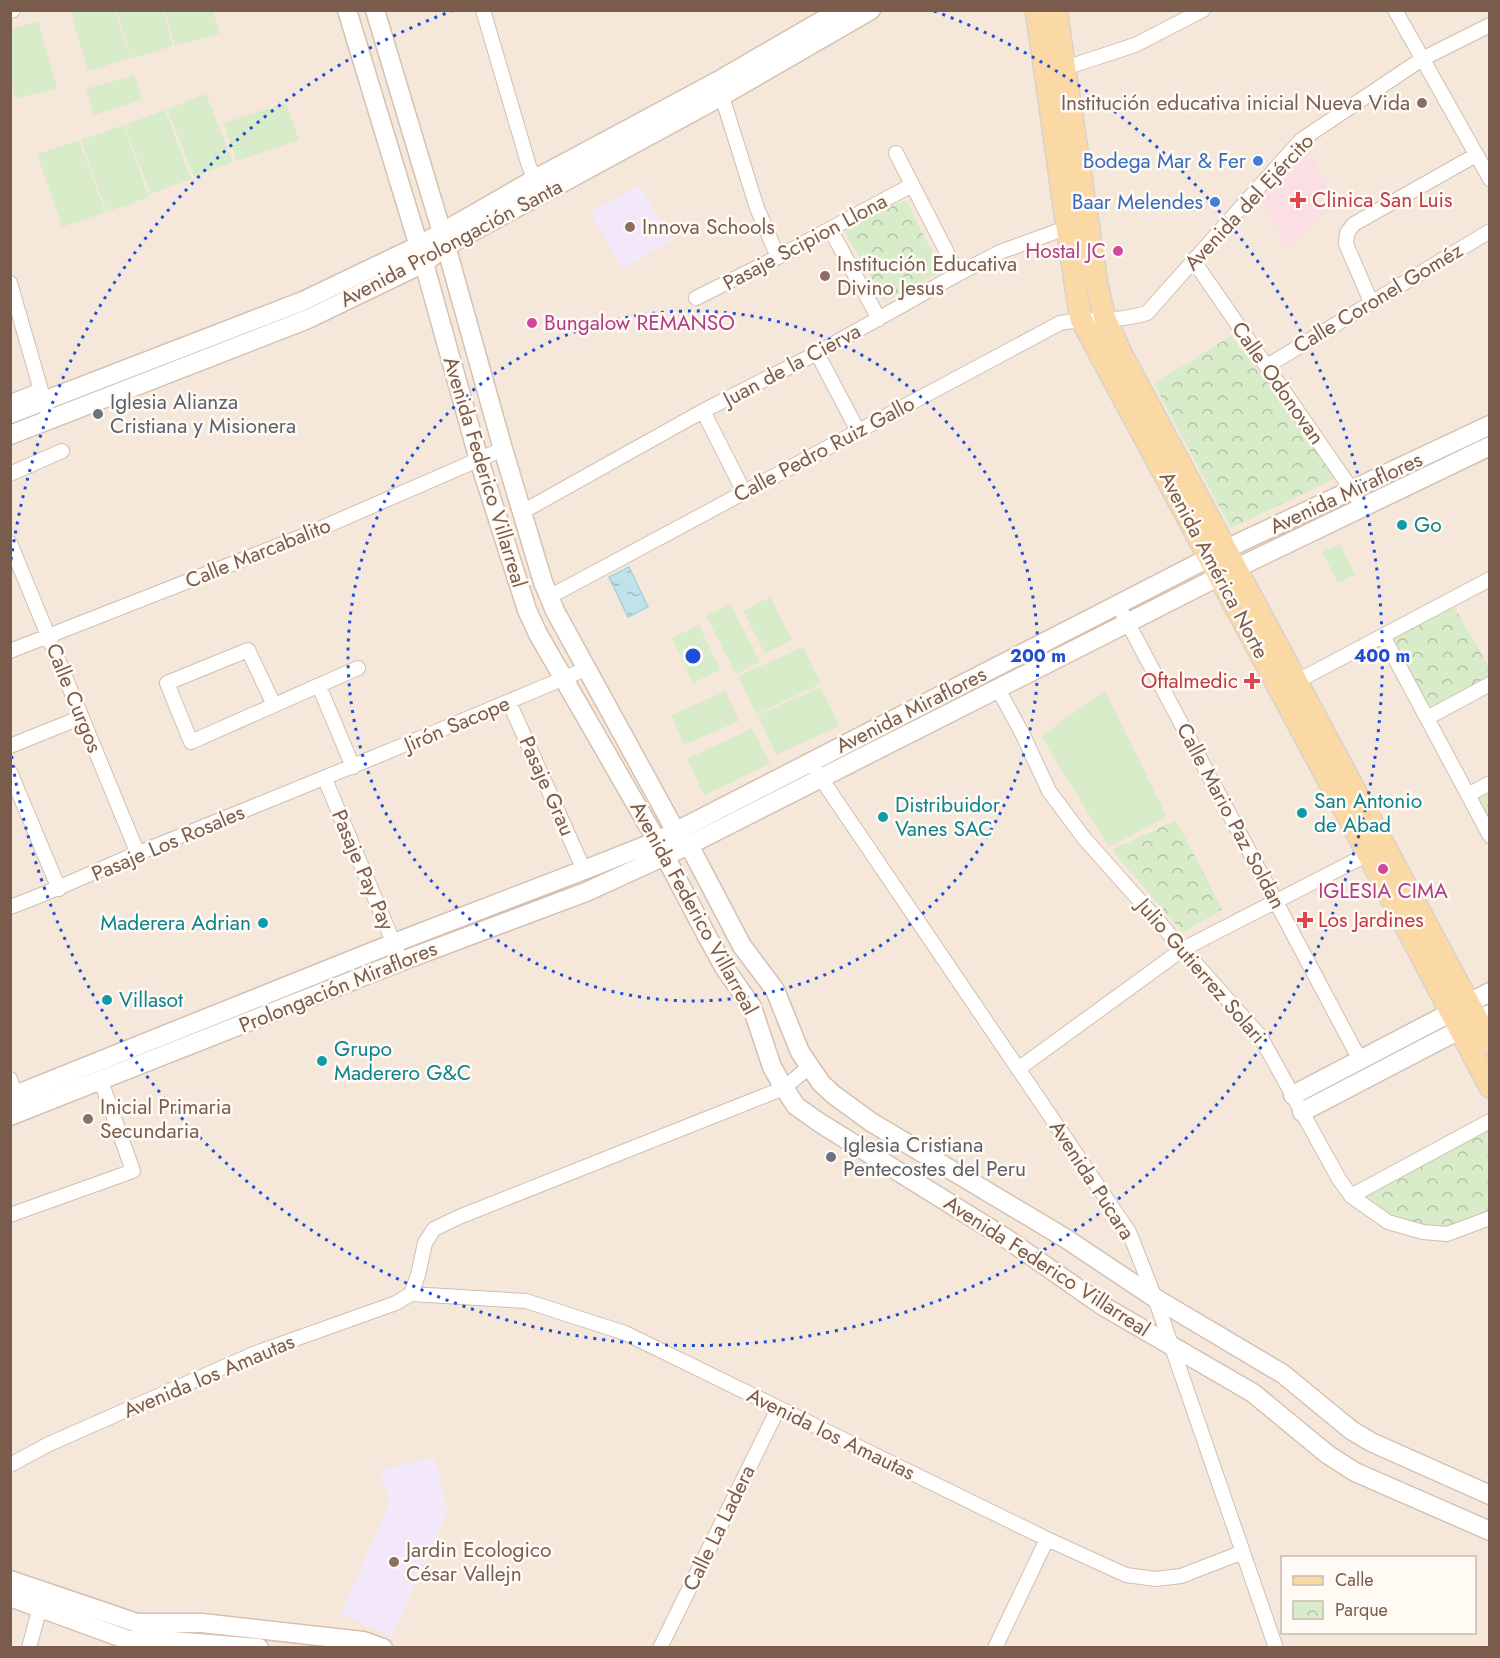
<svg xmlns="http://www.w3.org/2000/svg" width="1500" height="1658" font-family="Jost,sans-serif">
<defs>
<pattern id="park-crowns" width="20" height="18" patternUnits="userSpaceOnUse" patternTransform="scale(1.5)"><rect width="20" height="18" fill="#d8ecc9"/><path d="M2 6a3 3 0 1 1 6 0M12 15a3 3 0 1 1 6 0" fill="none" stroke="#b4c2a5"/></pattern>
<pattern id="water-ripples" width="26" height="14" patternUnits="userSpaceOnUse" patternTransform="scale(1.5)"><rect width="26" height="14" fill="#bfe3e8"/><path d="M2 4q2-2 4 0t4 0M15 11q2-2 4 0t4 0" fill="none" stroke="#a0bbbe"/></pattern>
</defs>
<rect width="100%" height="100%" fill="#fdf6ec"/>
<path fill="#f5e8da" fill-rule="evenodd" d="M11 11H1489V1647L11 1648ZM1282 1558H1474V1632H1282Z"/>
<path fill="#f3e8fa" d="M639 185 671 241 622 269 590 212Z
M434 1457 448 1510 392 1637 341 1614 389 1503 380 1470Z"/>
<path fill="#fbdfe3" d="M1309 150 1336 202 1289 250 1261 199Z"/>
<path fill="url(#park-crowns)" d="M906 200 942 271 885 301 843 229Z
M1231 336 1340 476 1231 528 1154 384Z
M1450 600 1489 667V677L1428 712 1387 632Z
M1489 789V825L1475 796Z
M1176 820 1222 909 1183 933 1112 850Z
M1489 1126V1214C1476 1220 1458 1228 1444 1227 1413 1224 1384 1212 1357 1198Z"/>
<path fill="#d8ecc9" d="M70 11H115L130 58 88 71Z
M117 11H163L173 46 131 59Z
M165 11H213L220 33 175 46Z
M38 21 57 88 16 99 11 81V29Z
M134 75 142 100 94 115 86 89Z
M206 94 233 162 194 177 167 109Z
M286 103 299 140 237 161 224 123Z
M165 110 191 179 151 194 124 125Z
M123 125 149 197 107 212 81 140Z
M79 140 105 212 62 227 37 154Z
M1340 544 1355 575 1338 583 1322 552Z
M770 597 792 640 765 654 743 611Z
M730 604 760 662 736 674 706 616Z
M699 625 720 670 693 683 672 638Z
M803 647 821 684 756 714 738 676Z
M821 687 839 726 776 755 758 715Z
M726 691 739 721 684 745 671 715Z
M1105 691 1167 817 1109 847 1041 736Z
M752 728 770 764 704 795 687 759Z"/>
<path fill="url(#water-ripples)" stroke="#a5d3da" stroke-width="1.5" d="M629 567 648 607 628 617 609 577Z"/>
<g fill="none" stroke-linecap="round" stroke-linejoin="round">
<g stroke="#d1beb0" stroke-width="16">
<path id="street" d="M483 10 529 166 538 186
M1395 10 1490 179
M10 11 13 10
M1065 68 1135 45 1203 10
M720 90 757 208 778 257
M896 153 958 274
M830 229 879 319
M1193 260 1352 490 1357 498
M10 283 49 418
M696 298 778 257 912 185
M1371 302 1346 244 1347 233 1354 224 1476 155
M817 353 858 431
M1267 366 1490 231
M10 402 41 390
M703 411 744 492
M10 474 62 451
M522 512 703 411 817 353 958 274 1000 252 1066 228
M10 543 138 854
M549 597 1060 323C1088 318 1119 322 1147 313L1301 140 1422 59 1490 25
M1123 614 1360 1060
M1383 636 1490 836
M10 651 303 536 503 449
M1290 685 1490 579
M319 686 353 767
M998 689 1022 733 1049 791 1084 838 1260 1036 1339 1179 1351 1196 1388 1222 1423 1232 1447 1234 1490 1218
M509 702 584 870
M274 705 248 650 167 683 191 742 358 668
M1427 718 1490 684
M10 746 82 717
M816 771 1129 1232 1155 1298 1276 1648
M10 772 59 889
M325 779 397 951
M1468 795 1490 783
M10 907C55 891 97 870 141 852 290 792 440 731 588 668
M1018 1069 1183 949 1368 854
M10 1079 18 1103
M1351 1196 1490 1121
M10 1215 133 1171 101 1081
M411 1294 526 1301 625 1333 1047 1539 1126 1575 1156 1579 1181 1576 1243 1552
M10 1465 49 1444 256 1353 396 1303 411 1294 418 1275 425 1243 434 1229 459 1217 784 1088 809 1067
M29 1648 40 1607
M660 1648 778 1409
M995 1648 1047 1539"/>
</g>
<g stroke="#d6c0b0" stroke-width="21">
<path id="secondary" d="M347 10 424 263 479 460 527 610 538 634 657 841 707 936 724 967 752 1007 772 1067 784 1088 796 1106 820 1123 1007 1239 1103 1306 1253 1393 1327 1454 1355 1472 1490 1531
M375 10 446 246 503 449 543 582 555 611 675 830 689 845 742 946 775 990 800 1052 821 1083 834 1095 871 1122 1065 1238 1155 1298 1283 1374 1351 1430 1371 1442 1490 1495
M10 414 303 301 418 246 535 179 716 82 840 10
M10 435 308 319 424 263 446 246 722 96 871 10
M1293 1095 1490 992
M10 1097 394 943 584 870 657 841 1226 549 1490 425
M1302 1112 1490 1014
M10 1116 402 961 586 892 689 845 1220 576 1490 446
M10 1580 137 1623H202L363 1641 383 1648
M10 1597 128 1640H160L259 1648"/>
</g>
<g stroke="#dad1cd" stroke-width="24">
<path id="primary" d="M1036 10C1052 113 1064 216 1081 319L1368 854 1490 1087
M1056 10 1097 284 1105 319 1123 357 1490 1043"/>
</g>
<use href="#street" stroke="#fff" stroke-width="14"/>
<use href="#secondary" stroke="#fff" stroke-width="18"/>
<use href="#primary" stroke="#fbd9a5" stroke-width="21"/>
</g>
<g fill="none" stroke="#1d4ed8" stroke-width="3" stroke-dasharray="3 6">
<circle cx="693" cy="656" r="345"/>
<path d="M11 560A689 689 0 0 1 452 11M934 11A689 689 0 1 1 11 752"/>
</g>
<g fill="#8d6e63" stroke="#fffaf3" stroke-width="2">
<circle cx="1422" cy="103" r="6"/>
<circle cx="630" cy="227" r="6"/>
<circle cx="825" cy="276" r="6"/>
<circle cx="88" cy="1119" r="6"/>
<circle cx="394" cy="1562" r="6"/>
</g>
<g fill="#3f7fe0" stroke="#fffaf3" stroke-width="2">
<circle cx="1258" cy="161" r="6"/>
<circle cx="1215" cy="202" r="6"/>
</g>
<g fill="#e0444e" stroke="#fffaf3" stroke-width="2">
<path d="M1295 191h6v6h6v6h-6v6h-6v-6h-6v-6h6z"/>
<path d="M1249 672h6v6h6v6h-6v6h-6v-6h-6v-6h6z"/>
<path d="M1302 911h6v6h6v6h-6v6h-6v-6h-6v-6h6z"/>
</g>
<g fill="#d1479c" stroke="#fffaf3" stroke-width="2">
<circle cx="1118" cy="251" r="6"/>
<circle cx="532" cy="323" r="6"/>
<circle cx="1383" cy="869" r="6"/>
</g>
<g fill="#6b7280" stroke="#fffaf3" stroke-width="2">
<circle cx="98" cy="414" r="6"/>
<circle cx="831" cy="1157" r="6"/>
</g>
<g fill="#0f9aa8" stroke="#fffaf3" stroke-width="2">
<circle cx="1402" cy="525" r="6"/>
<circle cx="1302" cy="813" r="6"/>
<circle cx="883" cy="817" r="6"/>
<circle cx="263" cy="923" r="6"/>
<circle cx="107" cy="1000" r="6"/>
<circle cx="322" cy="1061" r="6"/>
</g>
<g text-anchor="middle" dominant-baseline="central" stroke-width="5" stroke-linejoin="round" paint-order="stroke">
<g font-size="21" fill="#785e54" stroke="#fffaf3" text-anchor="start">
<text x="1410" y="103" text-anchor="end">Institución educativa inicial Nueva Vida</text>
<text x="642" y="227">Innova Schools</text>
<text x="837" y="264">Institución Educativa<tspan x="837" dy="24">Divino Jesus</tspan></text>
<text x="100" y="1107">Inicial Primaria<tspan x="100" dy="24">Secundaria</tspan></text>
<text x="406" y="1550">Jardin Ecologico<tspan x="406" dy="24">César Vallejn</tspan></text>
</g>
<g font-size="21" fill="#366cbe" stroke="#fffaf3" text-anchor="end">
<text x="1246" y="161">Bodega Mar &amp; Fer</text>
<text x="1203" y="202">Baar Melendes</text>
</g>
<g font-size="21" fill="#be3a42" stroke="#fffaf3" text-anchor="start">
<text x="1312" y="200">Clinica San Luis</text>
<text x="1238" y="681" text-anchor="end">Oftalmedic</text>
<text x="1318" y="920">Los Jardines</text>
</g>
<g font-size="21" fill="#7a5c4d" stroke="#fffaf3">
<text transform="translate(1249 202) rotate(-47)">Avenida del Ejército</text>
<text transform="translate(805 242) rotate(-28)">Pasaje Scipion Llona</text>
<text transform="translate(451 243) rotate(-28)">Avenida Prolongación Santa</text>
<text transform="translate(1378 298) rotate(-31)">Calle Coronel Goméz</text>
<text transform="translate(792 365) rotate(-28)">Juan de la Cierva</text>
<text transform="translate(1278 383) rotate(55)">Calle Odonovan</text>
<text transform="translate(824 449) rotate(-28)">Calle Pedro Ruiz Gallo</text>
<text transform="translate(485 472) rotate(73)">Avenida Federico Villarreal</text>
<text transform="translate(1346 493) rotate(-25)">Avenida Miraflores</text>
<text transform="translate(258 553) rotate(-22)">Calle Marcabalito</text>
<text transform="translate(1214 565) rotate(62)">Avenida América Norte</text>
<text transform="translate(74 698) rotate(68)">Calle Curgos</text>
<text transform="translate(911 710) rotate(-27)">Avenida Miraflores</text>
<text transform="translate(457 724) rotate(-23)">Jirón Sacope</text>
<text transform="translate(547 786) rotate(66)">Pasaje Grau</text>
<text transform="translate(1231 816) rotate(62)">Calle Mario Paz Soldan</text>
<text transform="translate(168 843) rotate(-23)">Pasaje Los Rosales</text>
<text transform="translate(363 870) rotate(67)">Pasaje Pay Pay</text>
<text transform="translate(694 908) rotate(61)">Avenida Federico Villarreal</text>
<text transform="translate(1201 971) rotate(49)">Julio Gutierrez Solari</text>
<text transform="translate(338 987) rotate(-22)">Prolongación Miraflores</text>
<text transform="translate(1092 1180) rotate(57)">Avenida Pucara</text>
<text transform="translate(1047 1266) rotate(33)">Avenida Federico Villarreal</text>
<text transform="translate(209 1376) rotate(-23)">Avenida los Amautas</text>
<text transform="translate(831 1434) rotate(26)">Avenida los Amautas</text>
<text transform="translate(719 1528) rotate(-64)">Calle La Ladera</text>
</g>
<g font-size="21" fill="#b23c85" stroke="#fffaf3" text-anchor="end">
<text x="1106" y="251">Hostal JC</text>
<text x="544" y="323" text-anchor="start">Bungalow REMANSO</text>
<text x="1383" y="891" text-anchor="middle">IGLESIA CIMA</text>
</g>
<g font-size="21" fill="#5b616d" stroke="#fffaf3" text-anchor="start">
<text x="110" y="402">Iglesia Alianza<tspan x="110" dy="24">Cristiana y Misionera</tspan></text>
<text x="843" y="1145">Iglesia Cristiana<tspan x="843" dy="24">Pentecostes del Peru</tspan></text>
</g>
<g font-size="21" fill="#0d838f" stroke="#fffaf3" text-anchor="start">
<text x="1414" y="525">Go</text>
<text x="1314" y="801">San Antonio<tspan x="1314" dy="24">de Abad</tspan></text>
<text x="895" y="805">Distribuidor<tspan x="895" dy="24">Vanes SAC</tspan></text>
<text x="251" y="923" text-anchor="end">Maderera Adrian</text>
<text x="119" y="1000">Villasot</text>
<text x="334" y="1049">Grupo<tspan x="334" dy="24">Maderero G&amp;C</tspan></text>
</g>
</g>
<circle cx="693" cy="656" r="9" fill="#1d4ed8" stroke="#fffaf3" stroke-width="3"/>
<g font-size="18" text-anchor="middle" font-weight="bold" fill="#1d4ed8" stroke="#fffaf3" stroke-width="5" stroke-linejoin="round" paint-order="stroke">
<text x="1038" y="662">200 m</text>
<text x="1382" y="662">400 m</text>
</g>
<rect width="1500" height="1658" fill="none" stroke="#7a5c4d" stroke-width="24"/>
<rect x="1281" y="1556" width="195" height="78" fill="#fffaf3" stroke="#cabbb1" stroke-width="1.5"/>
<rect x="1293" y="1576" width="30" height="9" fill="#fbd9a5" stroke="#cabbb1" stroke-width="1.5"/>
<text x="1335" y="1586" font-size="18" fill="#7a5c4d">Calle</text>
<rect x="1293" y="1601" width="30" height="18" fill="url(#park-crowns)" stroke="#cabbb1" stroke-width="1.5"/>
<text x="1335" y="1616" font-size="18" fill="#7a5c4d">Parque</text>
</svg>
